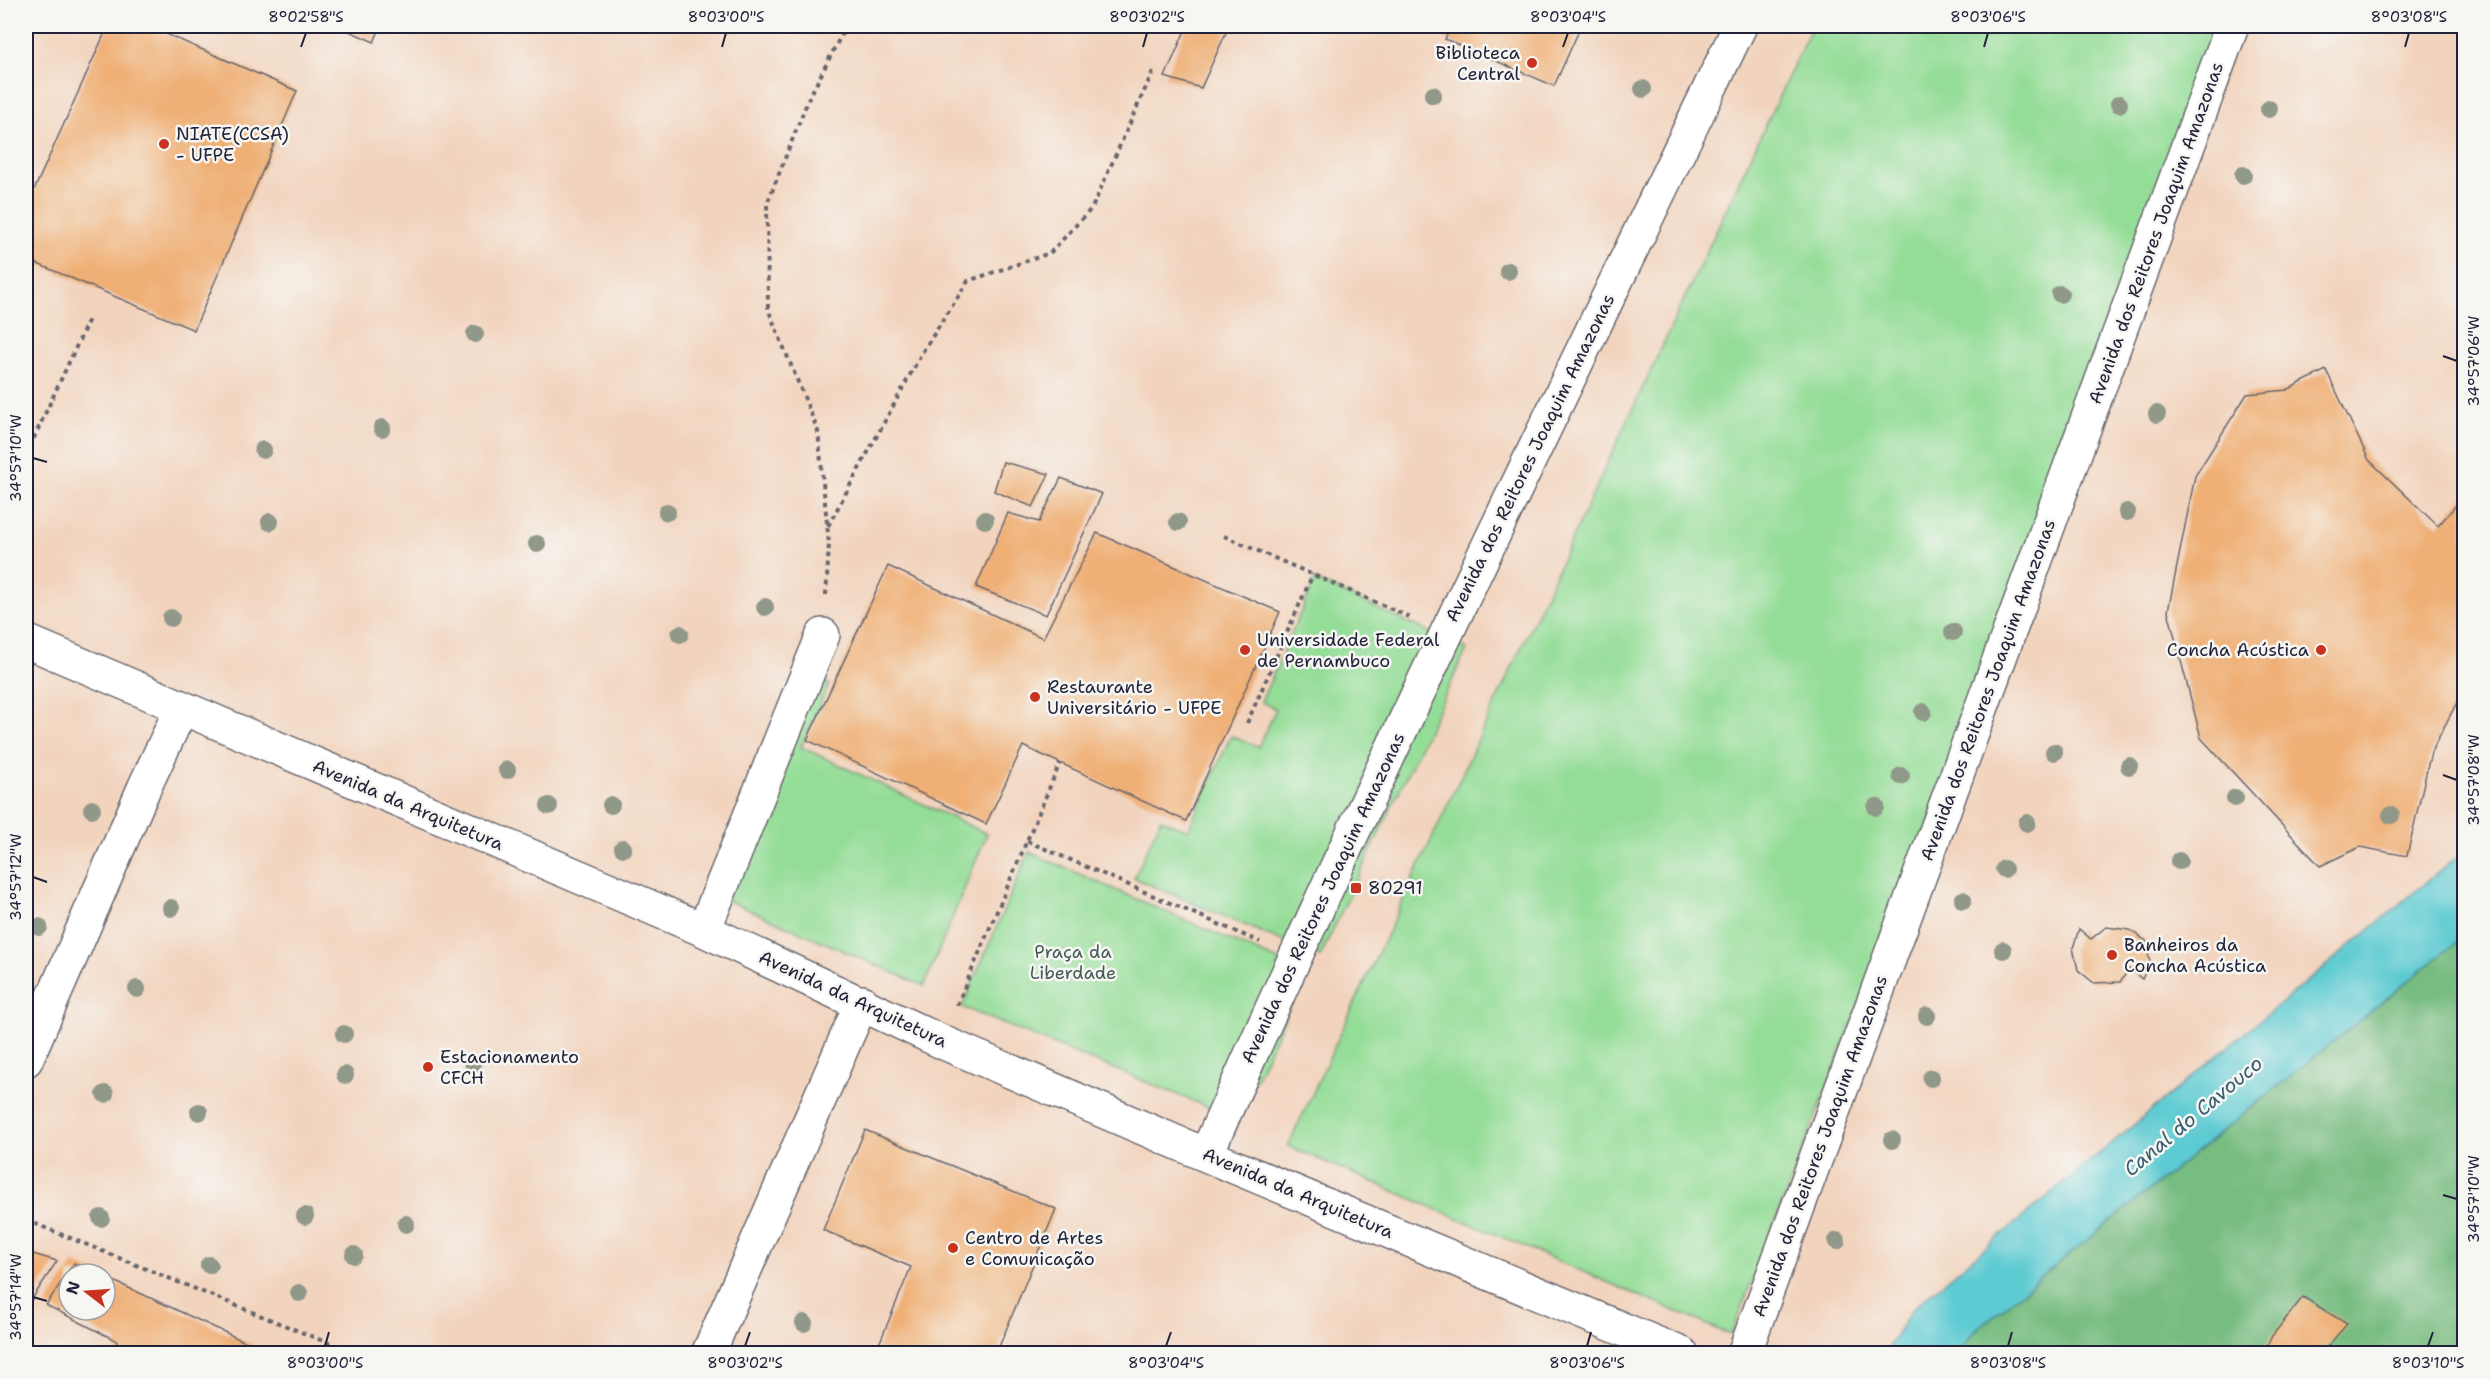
<svg xmlns="http://www.w3.org/2000/svg" width="2490" height="1379" font-family="'Shantell Sans',sans-serif">
<rect width="100%" height="100%" fill="#f6f6f2"/>
<filter id="ink" filterUnits="userSpaceOnUse"><feTurbulence type="fractalNoise" baseFrequency=".0167" numOctaves="2"/><feDisplacementMap in="SourceGraphic" scale="12" xChannelSelector="R" yChannelSelector="G"/><feConvolveMatrix kernelMatrix="1 2 1 2 8 2 1 2 1" color-interpolation-filters="sRGB"/></filter>
<filter id="wash" filterUnits="userSpaceOnUse"><feTurbulence type="fractalNoise" baseFrequency=".008" numOctaves="4" result="noise"/><feDisplacementMap in="SourceGraphic" scale="24" xChannelSelector="R" yChannelSelector="G"/><feGaussianBlur stdDeviation="1.35" result="paint"/><feColorMatrix in="noise" values="0 0 0 0 0 0 0 0 0 0 0 0 0 0 0 0 0 1.4 0 .05"/><feComposite in="paint" operator="in"/></filter>
<g filter="url(#wash)">
<rect width="100%" height="100%" fill="#ece3c6"/>
<path fill="#f2d4be" fill-rule="evenodd" d="M26 26H2464V1353H26ZM69 1274H105V1310H69Z"/>
<path fill="#94dd97" stroke="#5b8069" stroke-width="1.5" d="M1812 26H2242L2044 529 1731 1335 1288 1146Z
M1315 580 1467 649 1320 957 1134 878 1161 819 1188 830 1231 736 1258 747 1276 709 1261 702Z
M814 676 829 684 801 747 987 834 924 986 722 898Z
M1029 852 1306 973 1237 1119 962 1007Z"/>
<path fill="#77bc80" stroke="#4c6f5e" stroke-width="1.5" d="M2464 936V1353L1959 1354 1972 1333Z"/>
<path fill="#5dcbd2" stroke="#407686" stroke-width="1.5" d="M2464 851V936L1972 1333 1959 1353H1885L1913 1308Z"/>
<g id="blocks">
<path fill="#efaf75" d="M108 26H148L297 91 194 330 26 259V208Z
M338 26H381L374 42Z
M1187 26H1229L1201 88 1165 77Z
M1451 26H1581L1554 86 1445 39Z
M2326 370 2369 460 2438 526 2464 496V689L2431 752 2407 856 2360 847 2320 866 2201 738 2168 611 2195 476 2247 394 2287 390Z
M1003 462 1049 474 1033 507 994 491Z
M1061 478 1102 494 1046 615 976 587 1008 513 1039 522Z
M1097 533 1280 612 1186 821 1023 746 986 824 807 740 888 566 1043 638Z
M2106 927 2130 930 2146 941 2150 962 2142 979 2129 969 2120 982 2094 983 2078 970 2073 948 2079 929 2091 939Z
M865 1130 1056 1209 996 1354H875L911 1267 823 1230Z
M26 1252 57 1261 28 1305 26 1304Z
M74 1263 98 1274H69V1310H105V1277L272 1354H115L117 1341 46 1305Z
M2303 1297 2347 1324 2321 1354H2263L2272 1336Z"/>
</g>
</g>
<g filter="url(#ink)">
<use href="#blocks" fill-opacity="0" stroke="#69666c" stroke-width="1.5"/>
<g fill="none" stroke-linecap="round" stroke-linejoin="round">
<g stroke="#69666c" stroke-width="36">
<path id="minor" d="M26 641 704 930 942 1042 1206 1155 1682 1354
M704 930 823 635
M26 1060 145 786 181 709
M1206 1155C1375 774 1558 400 1740 26
M708 1354 862 1002
M1744 1354 2232 26"/>
</g>
<path stroke="#69666c" stroke-width="4" stroke-dasharray="4.5 4.5" stroke-linecap="butt" d="M26 455 89 319
M828 526 923 351 968 281 1050 253 1092 208 1154 69
M1224 536 1412 618
M826 595 829 544 818 431 768 309 767 204 808 100 846 26
M1247 723 1313 574
M1027 841 1260 942
M957 1005 1060 763
M26 1220 355 1354"/>
<use href="#minor" stroke="#fff" stroke-width="33"/>
</g>
<g fill="#909889">
<circle cx="1643" cy="89" r="9"/>
<circle cx="1433" cy="95" r="9"/>
<circle cx="2119" cy="104" r="9"/>
<circle cx="2269" cy="109" r="9"/>
<circle cx="2243" cy="175" r="9"/>
<circle cx="1508" cy="271" r="9"/>
<circle cx="2060" cy="294" r="9"/>
<circle cx="475" cy="334" r="9"/>
<circle cx="2157" cy="414" r="9"/>
<circle cx="382" cy="428" r="9"/>
<circle cx="263" cy="450" r="9"/>
<circle cx="667" cy="512" r="9"/>
<circle cx="2127" cy="512" r="9"/>
<circle cx="985" cy="520" r="9"/>
<circle cx="270" cy="522" r="9"/>
<circle cx="1178" cy="522" r="9"/>
<circle cx="537" cy="544" r="9"/>
<circle cx="765" cy="607" r="9"/>
<circle cx="171" cy="618" r="9"/>
<circle cx="1953" cy="632" r="9"/>
<circle cx="680" cy="634" r="9"/>
<circle cx="1923" cy="712" r="9"/>
<circle cx="2054" cy="752" r="9"/>
<circle cx="2129" cy="766" r="9"/>
<circle cx="507" cy="770" r="9"/>
<circle cx="1901" cy="776" r="9"/>
<circle cx="2235" cy="798" r="9"/>
<circle cx="611" cy="805" r="9"/>
<circle cx="549" cy="806" r="9"/>
<circle cx="1876" cy="807" r="9"/>
<circle cx="92" cy="809" r="9"/>
<circle cx="2391" cy="815" r="9"/>
<circle cx="2027" cy="823" r="9"/>
<circle cx="623" cy="848" r="9"/>
<circle cx="2179" cy="861" r="9"/>
<circle cx="2004" cy="869" r="9"/>
<circle cx="1963" cy="900" r="9"/>
<circle cx="171" cy="908" r="9"/>
<circle cx="39" cy="927" r="9"/>
<circle cx="2003" cy="950" r="9"/>
<circle cx="137" cy="989" r="9"/>
<circle cx="1927" cy="1016" r="9"/>
<circle cx="344" cy="1034" r="9"/>
<circle cx="473" cy="1063" r="9"/>
<circle cx="345" cy="1075" r="9"/>
<circle cx="1931" cy="1078" r="9"/>
<circle cx="105" cy="1094" r="9"/>
<circle cx="199" cy="1112" r="9"/>
<circle cx="1892" cy="1140" r="9"/>
<circle cx="305" cy="1216" r="9"/>
<circle cx="101" cy="1218" r="9"/>
<circle cx="406" cy="1224" r="9"/>
<circle cx="1837" cy="1241" r="9"/>
<circle cx="354" cy="1255" r="9"/>
<circle cx="209" cy="1265" r="9"/>
<circle cx="299" cy="1293" r="9"/>
<circle cx="804" cy="1323" r="9"/>
</g>
</g>
<path fill="none" stroke="#22223b" stroke-width="2" d="M301 47 306 33M722 47 726 33M1143 47 1147 33M1563 47 1568 33M1984 47 1988 33M2405 47 2409 33M2443 356 2457 361M33 458 47 462M2443 775 2457 780M33 877 47 882M2443 1195 2457 1199M33 1297 47 1301M325 1346 329 1332M745 1346 750 1332M1166 1346 1171 1332M1587 1346 1591 1332M2008 1346 2012 1332M2428 1346 2433 1332"/>
<g fill="#c8321e" stroke="#f6f6f2" stroke-width="2">
<circle cx="1532" cy="63" r="6"/>
<circle cx="164" cy="144" r="6"/>
<circle cx="1245" cy="650" r="6"/>
<circle cx="2321" cy="650" r="6"/>
<circle cx="1035" cy="697" r="6"/>
<rect x="1350" y="882" width="12" height="12" rx="3"/>
<circle cx="2112" cy="955" r="6"/>
<circle cx="428" cy="1067" r="6"/>
<circle cx="953" cy="1248" r="6"/>
</g>
<g text-anchor="middle" dominant-baseline="central" stroke-width="5" stroke-linejoin="round" paint-order="stroke">
<g font-size="18" fill="#22223b" stroke="#f6f6f2" text-anchor="start">
<text x="1520" y="53" text-anchor="end">Biblioteca<tspan x="1520" dy="21">Central</tspan></text>
<text x="176" y="134">NIATE(CCSA)<tspan x="176" dy="21">- UFPE</tspan></text>
<text x="1257" y="640">Universidade Federal<tspan x="1257" dy="21">de Pernambuco</tspan></text>
<text x="2309" y="650" text-anchor="end">Concha Acústica</text>
<text x="1047" y="687">Restaurante<tspan x="1047" dy="21">Universitário - UFPE</tspan></text>
<text x="1368" y="888">80291</text>
<text x="2124" y="945">Banheiros da<tspan x="2124" dy="21">Concha Acústica</tspan></text>
<text x="440" y="1057">Estacionamento<tspan x="440" dy="21">CFCH</tspan></text>
<text x="965" y="1238">Centro de Artes<tspan x="965" dy="21">e Comunicação</tspan></text>
</g>
<g font-size="18" fill="#22223b" stroke="#f6f6f2">
<text transform="translate(2156 233) rotate(-70)">Avenida dos Reitores Joaquim Amazonas</text>
<text transform="translate(1530 458) rotate(-64)">Avenida dos Reitores Joaquim Amazonas</text>
<text transform="translate(1988 690) rotate(-70)">Avenida dos Reitores Joaquim Amazonas</text>
<text transform="translate(408 805) rotate(23)">Avenida da Arquitetura</text>
<text transform="translate(1323 898) rotate(-65)">Avenida dos Reitores Joaquim Amazonas</text>
<text transform="translate(853 999) rotate(25)">Avenida da Arquitetura</text>
<text transform="translate(1820 1146) rotate(-70)">Avenida dos Reitores Joaquim Amazonas</text>
<text transform="translate(1298 1193) rotate(23)">Avenida da Arquitetura</text>
</g>
<g font-size="18" fill="#445a57" stroke="#f6f6f2">
<text x="1073" y="952">Praça da<tspan x="1073" dy="21">Liberdade</tspan></text>
</g>
<g font-size="20" font-style="italic" fill="#375d70" stroke="#f6f6f2">
<text transform="translate(2193 1116) rotate(-40)">Canal do Cavouco</text>
</g>
</g>
<rect width="2490" height="1379" fill="none" stroke="#f6f6f2" stroke-width="66"/>
<g transform="translate(87 1292) rotate(287)"><circle r="28" fill="#f6f6f2" stroke="#a1a1a9" stroke-width="1.5"/>
<path d="M0-4.5L10 22L0 15L-10 22Z" fill="#c8321e"/>
<text y="-9" font-size="16" font-weight="bold" text-anchor="middle" fill="#22223b">N</text>
</g>
<rect x="33" y="33" width="2424" height="1313" fill="none" stroke="#22223b" stroke-width="2"/>
<g font-size="15" text-anchor="middle" fill="#22223b">
<text x="306" y="22">8°02'58"S</text>
<text x="726" y="22">8°03'00"S</text>
<text x="1147" y="22">8°03'02"S</text>
<text x="1568" y="22">8°03'04"S</text>
<text x="1988" y="22">8°03'06"S</text>
<text x="2409" y="22">8°03'08"S</text>
<text transform="translate(2474 361) rotate(-90)" y="5">34°57'06"W</text>
<text transform="translate(16 458) rotate(-90)" y="5">34°57'10"W</text>
<text transform="translate(2474 780) rotate(-90)" y="5">34°57'08"W</text>
<text transform="translate(16 877) rotate(-90)" y="5">34°57'12"W</text>
<text transform="translate(2474 1199) rotate(-90)" y="5">34°57'10"W</text>
<text transform="translate(16 1297) rotate(-90)" y="5">34°57'14"W</text>
<text x="325" y="1368">8°03'00"S</text>
<text x="745" y="1368">8°03'02"S</text>
<text x="1166" y="1368">8°03'04"S</text>
<text x="1587" y="1368">8°03'06"S</text>
<text x="2008" y="1368">8°03'08"S</text>
<text x="2428" y="1368">8°03'10"S</text>
</g>
</svg>
